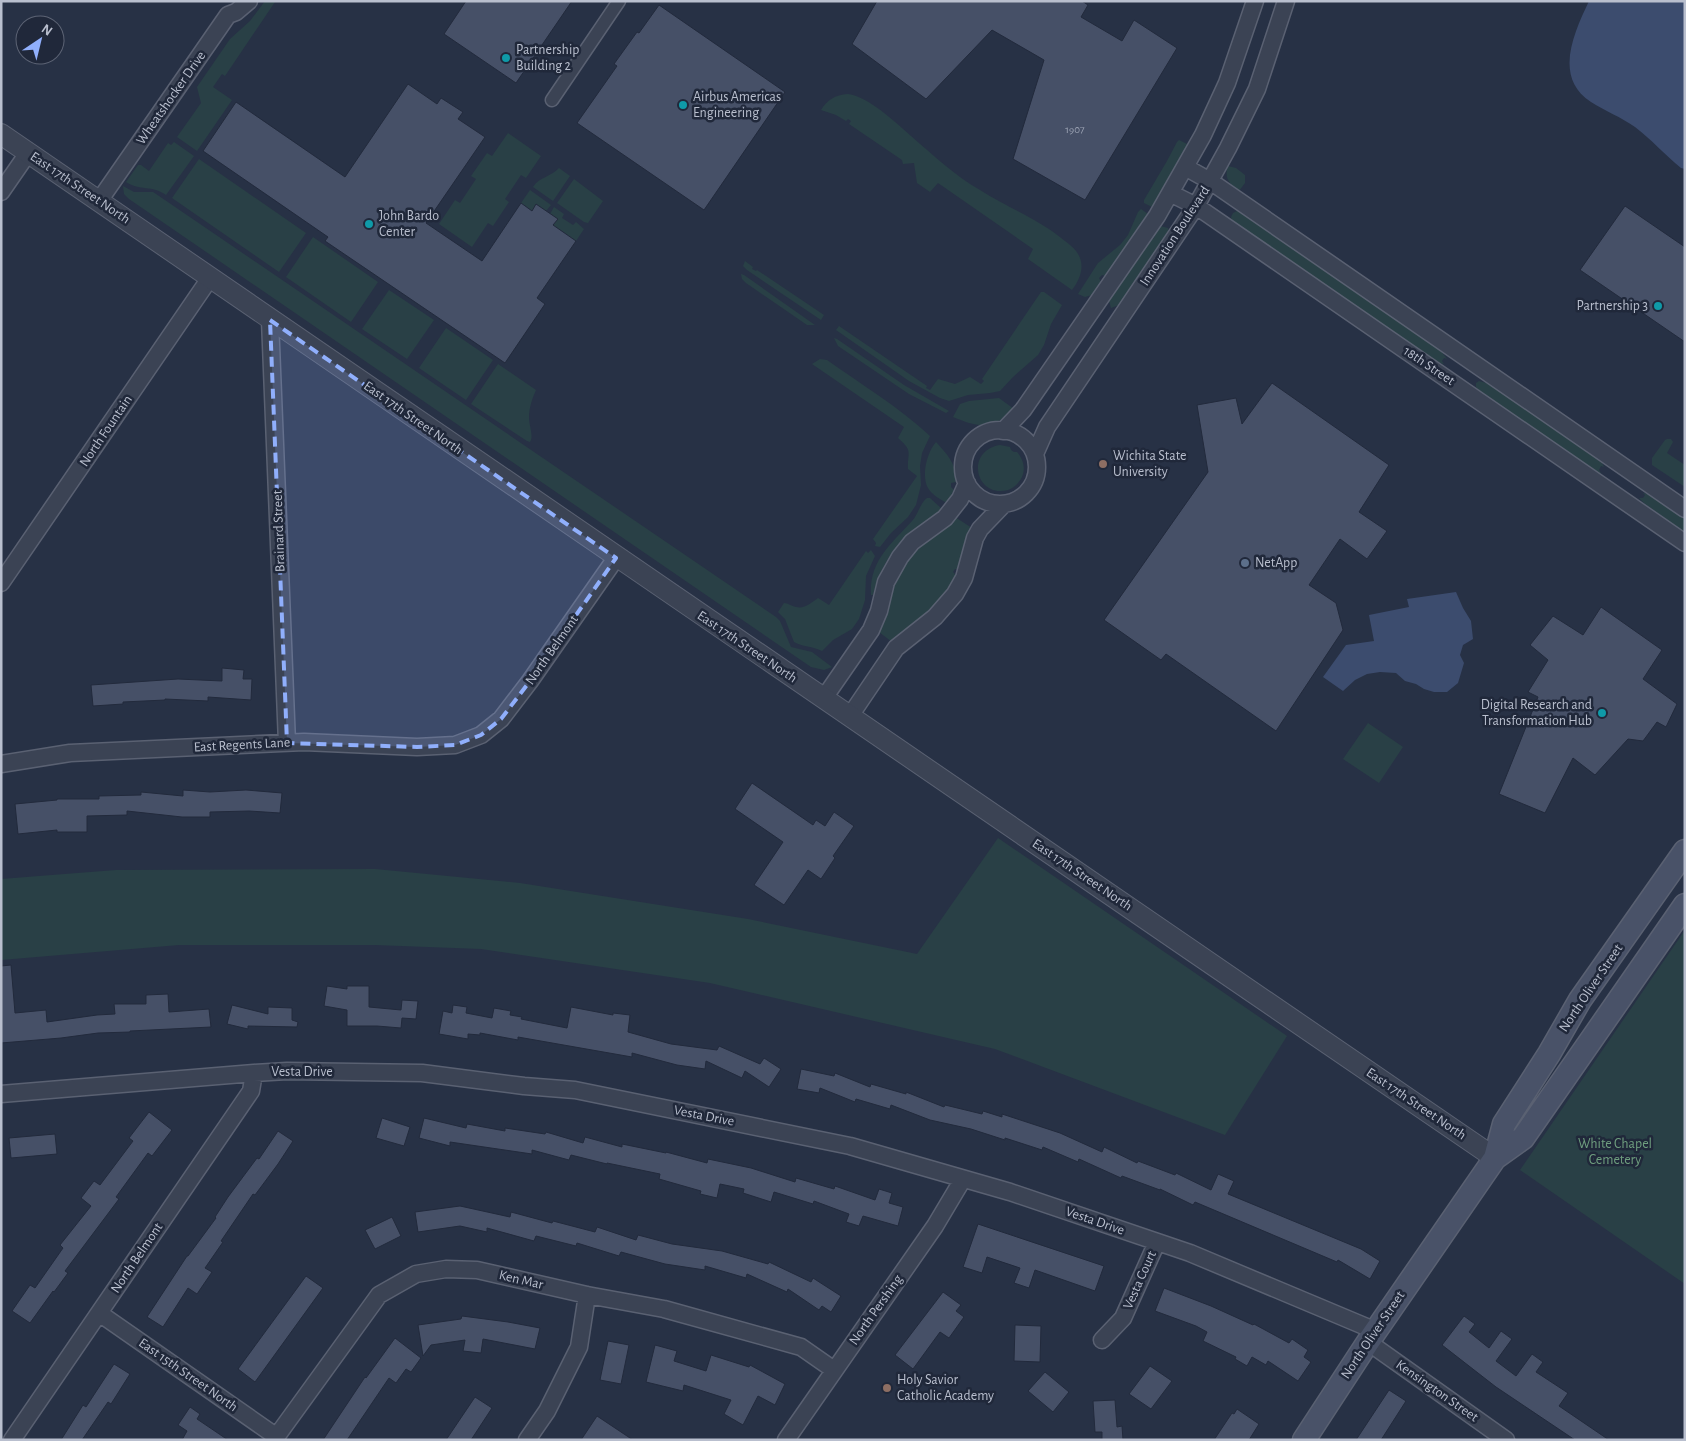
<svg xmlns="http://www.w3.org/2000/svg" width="1686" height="1441" font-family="'Alegreya Sans',sans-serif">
<rect width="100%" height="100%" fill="#273145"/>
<path fill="#294046" d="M265 1 275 2 225 76 222 74 213 87 232 100 197 151 177 137 201 103 197 87 230 39 250 21Z
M848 94C869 97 894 121 911 136 933 155 954 175 980 190 1008 208 1039 219 1065 241 1069 244 1073 247 1076 251 1086 264 1081 278 1072 290L1028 259 1033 249 938 183 930 192 917 183 914 163 903 164 902 160 849 124 851 121 848 119 846 121 836 115 821 110C827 100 835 95 848 94Z
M508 133 541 156 526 178 521 175 505 199 509 202 493 226 488 223 472 247 439 224 455 200 460 203 476 179 471 176 487 153 492 156Z
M1179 140 1189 145 1152 207 1144 203V200L1167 161 1177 142Z
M174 142 194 156 166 195C152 185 140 191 126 182L138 165H141L149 171 168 143 171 145Z
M199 159 306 233 279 272 172 198Z
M1228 166 1236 168 1245 175V183L1239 191C1229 184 1224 178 1228 166Z
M559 168 570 176 553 201 533 187C539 177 551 177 559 168Z
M574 179 603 201 588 223 584 222 557 203Z
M123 186 134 192H153L159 196 776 617 780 621 791 647 812 652 832 667 824 670 811 667 129 199 124 194Z
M530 190 551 205 546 211 536 204 532 211 521 203Z
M554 207 564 214 562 218 573 225 576 222 584 229 576 241 553 225 557 219 550 214Z
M1141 209 1148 214 1106 276 1102 275 1099 278 1101 282 1092 295 1085 297 1078 294 1098 263 1120 245 1128 235 1138 212Z
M1239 210 1437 346 1447 359 1444 358 1442 361 1444 364 1436 362 1232 221 1231 217 1233 213Z
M1160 226 1168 228 1169 233 1126 298 1119 305 1111 308 1109 301 1114 290 1149 238 1153 239 1155 236 1153 233Z
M313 237 378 282 351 322 286 277Z
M745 261 753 267 752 269 756 271 757 270 824 315 821 320 747 270 743 266Z
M741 274 744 275 815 325H807L746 283 742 279Z
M389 290 434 320 407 359 362 329Z
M1041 292H1044L1062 305 1051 324 1044 345 1038 355 1013 377 1000 391 990 393 968 395 949 401 940 398 909 381 836 330 839 326 927 386 926 388 930 390 938 379 955 384 970 377 981 384 984 381 982 379Z
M446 328 493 360 466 400 419 368Z
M834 338 837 339 904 385 949 411 946 413 909 394 838 346Z
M820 359 827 360C862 385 899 407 930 436L922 453 920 466 921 485 916 505 908 517 891 533 880 547 875 546 876 543 873 539 917 476 908 469C907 452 914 452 898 438L904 427 812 364Z
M498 364 536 390C532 399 529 408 529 418 529 426 534 436 530 442L527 441 471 404Z
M1479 381 1490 384 1601 461 1604 467 1601 466 1599 470 1601 473H1598L1485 397 1476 387V383Z
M999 398 1014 409C993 430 979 428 953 417L960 404 969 401Z
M1667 439H1671L1673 442 1667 453 1685 465V487L1652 465V458L1665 440Z
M936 442C947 454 957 464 956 482L951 483V487L954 490 947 503C941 500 931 494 928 488 921 476 927 452 936 442Z
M1000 445 1010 447 1011 450 1014 452H1017C1023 459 1026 468 1022 477 1019 483 1014 488 1008 490 976 499 964 451 1000 445Z
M1643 493 1649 494 1685 519V532L1645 504 1639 498H1643L1645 495Z
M927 498H930L942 509C933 518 921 524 911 532 891 548 879 572 873 595H871C869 561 891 544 912 521 918 515 920 503 927 498Z
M955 517 972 528 958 569H955L953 572 956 575C939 608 918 617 892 642L879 632C887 615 889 597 897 580 909 553 933 535 955 517Z
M871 550 875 556 866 576 865 600 859 619 852 629 833 640 822 651C813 646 802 647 794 642L785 619 778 612 784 603C788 603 791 606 796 607 805 609 811 603 818 598L829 605 866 551 868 553Z
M1368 723 1403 747 1379 783 1343 759Z
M998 838 1287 1036 1225 1135 995 1049 710 983 481 949 375 945H179L1 960V879L116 870 375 869 520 883 748 919 917 954Z
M1685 930V1284L1520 1170Z"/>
<path fill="#3c4c6e" d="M1589 1H1685V169L1681 168C1665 155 1651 139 1635 127 1621 117 1605 111 1591 102 1553 77 1574 33 1589 1Z
M1456 592 1463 608 1471 621 1473 639 1463 645 1460 655 1464 663 1458 683 1447 692H1434L1424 689 1416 684 1405 681 1396 673 1380 672 1367 674 1355 680 1343 691 1323 677 1346 645 1374 641 1369 615 1409 607 1407 599Z"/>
<path fill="#465067" stroke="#222a3c" d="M466 1H572L516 83 444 34Z
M877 1H1082L1088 5 1081 17 1122 41 1134 20 1177 48 1085 200 1013 159 1044 60 992 30 926 99 852 44Z
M659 5 785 92 704 210 577 123 617 66 614 64 637 32 639 33Z
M408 84 437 104 441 98 463 112 458 119 485 137 426 223 482 261 521 203 532 211 536 204 558 219 553 225 576 241 537 298 545 304 505 363 325 241 328 237 203 151 236 102 345 177Z
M1625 206 1685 247V342L1580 270Z
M1272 383 1389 465 1359 512 1387 531 1367 559 1340 539 1309 585 1336 603 1343 630 1276 731 1166 654 1161 660 1104 620 1208 472 1197 405 1236 398 1242 424Z
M1601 607 1662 650 1643 679 1677 704 1666 727 1657 722 1643 741 1628 739 1595 775 1573 758 1545 813 1499 794 1538 697 1528 692 1548 660 1530 645 1553 616 1583 635Z
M222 668 244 670 243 679H252L251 700 208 697V701L165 699V700L123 702V704L93 706 91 685 178 679 222 681Z
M752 783 813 825 816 820 825 826 834 812 854 826 833 856 835 858 821 879 808 870 784 905 754 885 783 842 735 809Z
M183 790 210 792 246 790 282 793 280 813 249 811 210 812V817H182L127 811V815L87 816V832H57V830L18 834 15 804 57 800V799H99V796L141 795V792L183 796Z
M11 965 15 1013 46 1010 47 1022 97 1015 115 1014 114 1004H146V995L168 994 169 1012 209 1009 211 1027 130 1031V1032L98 1033 61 1038 1 1043V966Z
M327 986 347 989V986H369V1007L401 1010 402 1000 418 1001 416 1019 402 1018 401 1028 377 1026H347V1010L324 1006Z
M232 1005 268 1014V1007L292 1008V1020L298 1022 297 1027 248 1026V1029L227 1024Z
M453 1005 467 1007 466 1013 492 1018 494 1008 511 1011 510 1015 522 1017 521 1019 567 1028 571 1007 613 1015V1013L630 1015 628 1032 671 1044 717 1050 719 1046 760 1064 764 1058 781 1069 769 1087 745 1071 742 1078 706 1061 705 1069 677 1065 632 1053V1057L518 1037V1040L480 1033V1035L468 1034V1039L439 1034 443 1011 452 1013Z
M801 1069 834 1076 835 1073 870 1087 871 1084 906 1094V1092L944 1107 945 1105 982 1114 983 1111 1002 1117V1114L1060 1133 1102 1152 1104 1147 1137 1163 1138 1161 1175 1175 1176 1173 1211 1190 1218 1174 1234 1181 1228 1194 1361 1249 1380 1261 1370 1279 1338 1260 1337 1262 1195 1202 1193 1205 1160 1189V1190L1122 1176 1121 1178 1079 1159 1078 1162 1043 1147 1042 1150 1005 1138V1140L971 1129 930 1120 891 1105 890 1109 856 1099 855 1102 820 1088 819 1093 797 1089Z
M149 1112 172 1130 152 1156 148 1153 116 1197 119 1199 65 1271 68 1273 54 1292 53 1291 30 1323 12 1311 30 1285 35 1288 63 1248 60 1245 91 1206 81 1198 94 1181 100 1185 133 1141 129 1138Z
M382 1118 410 1127 404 1146 376 1138Z
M424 1118 466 1128 467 1124 505 1131V1128L545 1134 546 1132 583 1143 585 1137 622 1147V1144L666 1153V1152L707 1163 708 1159 751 1168 795 1182 796 1178 834 1189 835 1186 875 1200 879 1189 892 1193 889 1203 903 1207 898 1226 863 1216 859 1226 846 1222 849 1214 814 1201 813 1204 774 1192 771 1202 743 1193 744 1189 720 1184 717 1198 700 1194 701 1191 659 1179 660 1174 607 1163V1164L571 1155 569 1160 532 1150V1154L450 1142V1146L419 1138Z
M278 1131 293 1141 278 1164 255 1195 253 1194 221 1241 223 1242 205 1268 212 1272 197 1294 188 1288 163 1327 147 1317 187 1256H188L216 1218 215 1217 228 1197 257 1158 259 1159Z
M55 1134 57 1154 11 1158 9 1138Z
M460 1206 510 1217 511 1212 552 1223 553 1221 595 1232 597 1227 636 1240 638 1235 672 1244 722 1251 768 1264 769 1262 811 1282 813 1278 841 1296 831 1312 822 1306 819 1310 788 1289 787 1292 747 1274 746 1278 705 1266V1270L665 1264 621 1252 619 1256 577 1243 576 1246 536 1236 534 1241 487 1228V1232L460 1226 418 1232 415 1212Z
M392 1217 401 1236 375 1249 365 1230Z
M978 1224 1104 1266 1095 1291 1035 1270 1029 1288 1014 1283 1020 1268 987 1257 982 1273 963 1267Z
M306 1276 323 1288 255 1382 238 1369Z
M1164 1288 1211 1306 1253 1325 1254 1324 1289 1343 1292 1339 1308 1350 1304 1357 1311 1362 1298 1381 1268 1361 1266 1365 1252 1357 1247 1366 1235 1359 1236 1357 1203 1341 1207 1332 1196 1326 1155 1311Z
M943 1292 961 1305 956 1311 964 1317 949 1338 940 1332 913 1369 895 1355Z
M462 1316 508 1322 540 1328 535 1349 483 1339 481 1353 463 1351 465 1340 431 1345 423 1356 418 1325 461 1319Z
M1464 1316 1475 1324 1469 1332 1489 1348 1501 1331 1512 1339 1496 1361 1516 1376 1532 1354 1543 1362 1536 1372 1568 1393 1559 1406 1609 1440H1575L1496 1387 1442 1345Z
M1015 1325 1041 1326 1040 1362 1014 1361Z
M395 1338 421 1358 411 1372 406 1369 396 1383 389 1378 347 1440H323L365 1377 366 1378Z
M608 1341 629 1345 621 1384 600 1380Z
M655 1345 677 1351 674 1361 706 1371 711 1355 749 1367 750 1365 785 1384 775 1405 758 1396 743 1425 724 1414 731 1400 684 1385 683 1391 646 1382Z
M114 1364 130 1374 111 1404 108 1402 82 1440H61L83 1405 86 1407Z
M1150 1366 1172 1381 1151 1409 1129 1394Z
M1045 1372 1069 1392 1053 1412 1028 1391Z
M1389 1390 1406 1401 1381 1440H1356Z
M475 1397 492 1408 471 1440H446Z
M1115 1400 1117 1427 1122 1426 1123 1440H1102V1432H1095L1093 1401Z
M190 1407 200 1414 197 1419 228 1440H182L187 1431 178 1425Z
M1237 1409 1259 1424 1249 1440H1214L1232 1413 1234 1414Z
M597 1416 633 1440H581Z"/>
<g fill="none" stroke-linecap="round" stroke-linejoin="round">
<g stroke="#5a6172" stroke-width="15">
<path id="pedestrian" d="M552 100 619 1"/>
</g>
<g stroke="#5a6172" stroke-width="19">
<path id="minor" d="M1185 167 1210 181 1685 509
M1 192 28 153
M1170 193 1196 206 1685 543
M99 201 228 15 236 12 249 1
M270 320 287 743
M963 467a37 37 0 1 1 74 0a37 37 0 1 1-74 0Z
M1003 431 1023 410 1157 216 1203 135 1227 83 1255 1
M1035 454 1047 427 1196 206 1228 148 1257 89 1286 1
M1 583 210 278
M824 698 871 630 879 611 886 582 900 557 912 542 945 518 960 499 967 483
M850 716 896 648 935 617 955 594 964 578 975 538 980 529 1004 504
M1 764 70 753 304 742 417 747 455 745 481 735 501 719 530 681 616 558
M1 1094 254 1073 287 1071 422 1073 524 1086 575 1090 850 1146 1010 1192 1190 1253 1376 1331
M99 1313 277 1437
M1102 1340 1123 1318 1157 1242
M1368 1342 1506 1440
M12 1440 251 1091 254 1073
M274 1440 379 1295 416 1274 446 1269 477 1270 587 1295 664 1309 801 1347 834 1370
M527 1440 547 1411 579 1347 587 1295
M786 1440 935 1226 963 1179"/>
</g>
<g stroke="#5a6172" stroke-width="22">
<path id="tertiary" d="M1 134C498 478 997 817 1495 1158"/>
</g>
<g stroke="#5a6172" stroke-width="25">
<path id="secondary" d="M1495 1158 1523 1138 1685 905
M1304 1440 1368 1342 1495 1158 1504 1124 1549 1054 1580 1000 1685 851"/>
</g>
<use href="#pedestrian" stroke="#3b4354" stroke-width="12"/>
<use href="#minor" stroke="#3b4354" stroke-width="16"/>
<use href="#tertiary" stroke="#3b4354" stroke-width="20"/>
<use href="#secondary" stroke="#495268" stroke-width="22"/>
</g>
<path fill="#90affc" fill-opacity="0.2" stroke="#90affc" stroke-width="4" stroke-dasharray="10 6" stroke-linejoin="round" d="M270 320 616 558 530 681 501 719 481 735 455 745 417 747 287 743Z"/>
<g fill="#0f9aa8" stroke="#20283a" stroke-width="2">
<circle cx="506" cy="58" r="5"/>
<circle cx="683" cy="105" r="5"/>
<circle cx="369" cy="224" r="5"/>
<circle cx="1658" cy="306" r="5"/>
<circle cx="1602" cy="713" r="5"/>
</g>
<g fill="#8d6e63" stroke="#20283a" stroke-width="2">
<circle cx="1103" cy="464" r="5"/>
<circle cx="887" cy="1388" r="5"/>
</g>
<circle fill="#5c6f8a" stroke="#20283a" stroke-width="2" cx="1245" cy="563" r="5"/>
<g text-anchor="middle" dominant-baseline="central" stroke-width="5" stroke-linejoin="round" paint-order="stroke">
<g font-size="11" fill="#9ca3b4">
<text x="1075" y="129">1907</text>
</g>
<g font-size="14" fill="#b9bfce" stroke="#20283a" text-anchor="start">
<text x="516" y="50">Partnership<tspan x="516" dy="16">Building 2</tspan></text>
<text x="693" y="97">Airbus Americas<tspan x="693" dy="16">Engineering</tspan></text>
<text x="379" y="216">John Bardo<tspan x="379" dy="16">Center</tspan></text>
<text x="1648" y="306" text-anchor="end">Partnership 3</text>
<text x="1113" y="456">Wichita State<tspan x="1113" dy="16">University</tspan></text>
<text x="1255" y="563">NetApp</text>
<text x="1592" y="705" text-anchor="end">Digital Research and<tspan x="1592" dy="16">Transformation Hub</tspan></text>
<text x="897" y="1380">Holy Savior<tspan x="897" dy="16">Catholic Academy</tspan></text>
</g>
<g font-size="14" fill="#b9bfce" stroke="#20283a">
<text transform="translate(171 98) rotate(-55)">Wheatshocker Drive</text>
<text transform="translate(80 188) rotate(34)">East 17th Street North</text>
<text transform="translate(1175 236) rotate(-57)">Innovation Boulevard</text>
<text transform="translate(1429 366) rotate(34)">18th Street</text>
<text transform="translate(413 418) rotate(35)">East 17th Street North</text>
<text transform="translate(106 431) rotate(-56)">North Fountain</text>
<text transform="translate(279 531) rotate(-92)">Brainard Street</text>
<text transform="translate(747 647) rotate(34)">East 17th Street North</text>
<text transform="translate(552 650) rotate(-55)">North Belmont</text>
<text transform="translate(242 745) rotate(-3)">East Regents Lane</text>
<text transform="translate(1082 875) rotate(34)">East 17th Street North</text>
<text transform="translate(1591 988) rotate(-56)">North Oliver Street</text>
<text x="302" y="1072">Vesta Drive</text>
<text transform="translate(1416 1104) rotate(34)">East 17th Street North</text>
<text transform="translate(704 1116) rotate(11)">Vesta Drive</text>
<text transform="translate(1095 1221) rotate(19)">Vesta Drive</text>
<text transform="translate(137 1258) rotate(-56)">North Belmont</text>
<text transform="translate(521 1280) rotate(13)">Ken Mar</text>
<text transform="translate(1140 1280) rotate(-66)">Vesta Court</text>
<text transform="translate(876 1310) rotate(-55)">North Pershing</text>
<text transform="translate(1373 1335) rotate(-56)">North Oliver Street</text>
<text transform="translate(188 1375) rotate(35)">East 15th Street North</text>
<text transform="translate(1437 1391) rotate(35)">Kensington Street</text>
</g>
<g font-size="14" fill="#6f9f7f" stroke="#20283a">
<text x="1615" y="1144">White Chapel<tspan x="1615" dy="16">Cemetery</tspan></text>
</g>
</g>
<rect width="1686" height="1441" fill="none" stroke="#b9bfce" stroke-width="5"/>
<g transform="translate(40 40) rotate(35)"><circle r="24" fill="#20283a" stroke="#5d6475"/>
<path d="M0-4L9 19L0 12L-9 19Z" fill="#90affc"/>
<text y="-8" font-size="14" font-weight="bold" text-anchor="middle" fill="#b9bfce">N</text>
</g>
</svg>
